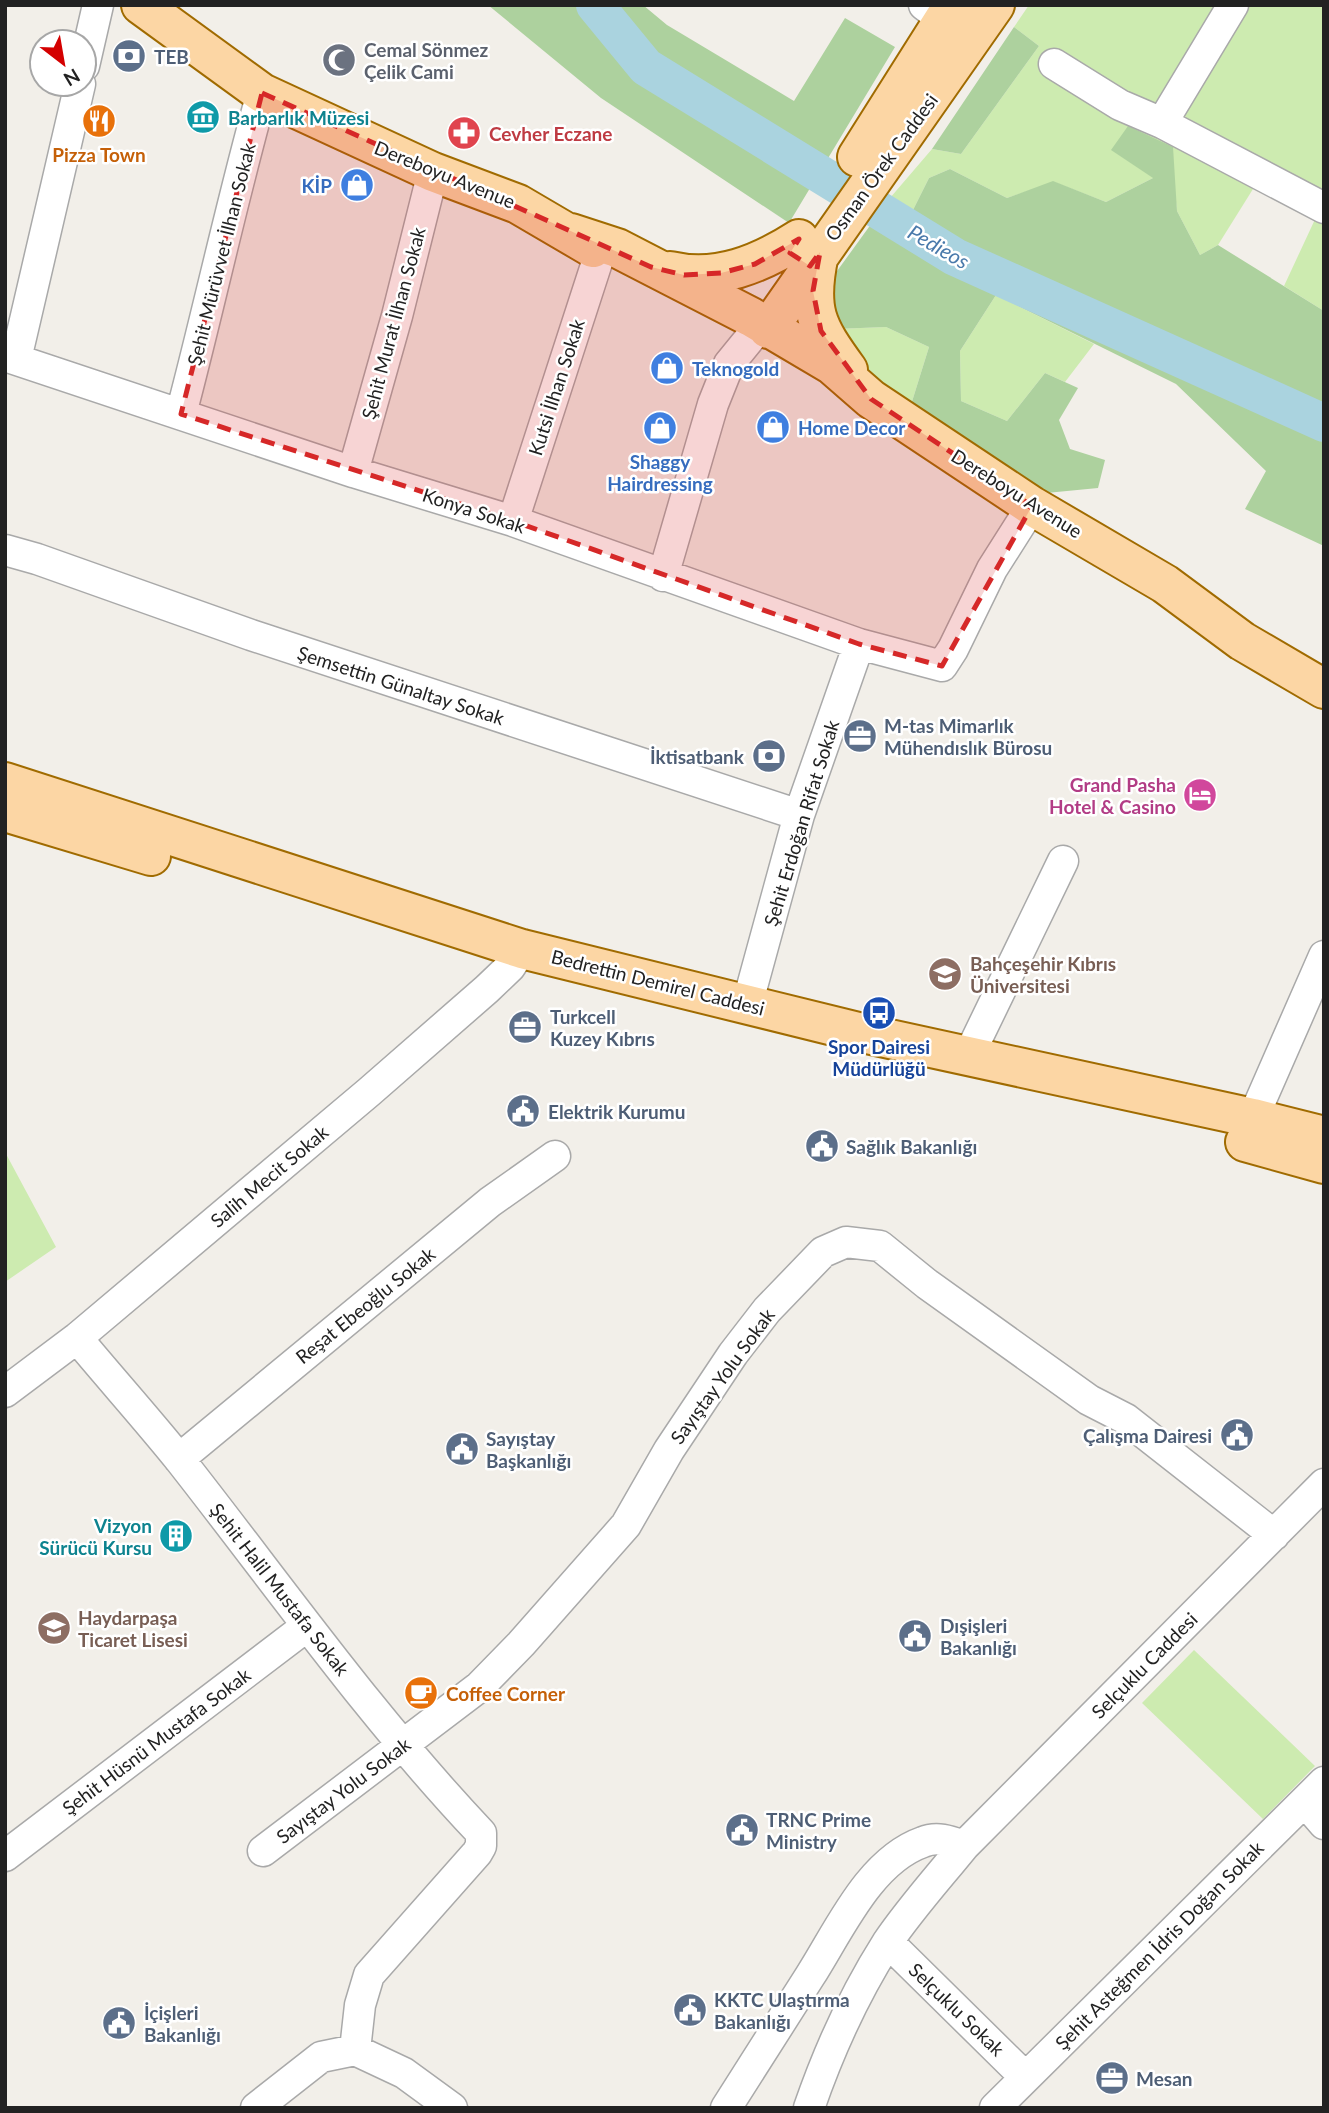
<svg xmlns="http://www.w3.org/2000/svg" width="1329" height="2113" font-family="Lato,sans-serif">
<rect width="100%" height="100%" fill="#f2efe9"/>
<path fill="#cdebb0" d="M1029 5H1324V192L1268 165 1218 245 1200 255 1177 211 1175 193 1153 178 1106 202 1054 182 1007 198 950 169 929 178 912 212 890 198 932 149 961 154 1039 46 1014 27Z
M1324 200V311L1284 286Z
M996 295 1094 344 1065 382 1045 373 1007 421 961 401 960 351Z
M886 327 929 347 910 408 854 371 835 329Z
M5 1152 56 1247 5 1282Z
M1194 1650 1315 1766 1263 1819 1142 1703Z"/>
<path fill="#add19e" d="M488 5H643L667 25 794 101 845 18 895 47 789 223 601 98Z
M1014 27 1039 46 961 154 932 149Z
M1128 126 1173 147 1177 211 1200 255 1218 245 1324 311V546L1245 509 1266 471 1176 384 996 295 960 351 961 401 1007 421 1045 373 1078 388 1059 420 1070 449 1105 460 1098 488 1036 494 910 408 929 347 886 327 835 329 832 278 890 198 912 212 929 178 950 169 1007 198 1053 181 1106 202 1153 178 1111 150Z"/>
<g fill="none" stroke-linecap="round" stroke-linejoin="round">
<path stroke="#aad3df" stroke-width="38" d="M595 5 646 67 955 257 1324 423"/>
<g stroke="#a9a9a9" stroke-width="33">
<path id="minor" d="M924 5 944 20
M1054 64 1120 105 1162 123 1324 208
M84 66 98 5
M1162 123 1233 5
M5 356 353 472 513 521 859 644 942 666 953 649 992 569 1032 506
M16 359 80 84
M181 414C209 308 232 200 262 93
M353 472 397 316 433 172
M513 521 600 253
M5 550 37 559 251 635 799 815
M663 576 713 404 729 364 751 337
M747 1005 799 815 859 644
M969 1055 1063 861
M1253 1118 1324 956
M77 1338C111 1379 147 1419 180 1460 279 1586 371 1717 481 1833V1846L477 1853 369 1975 360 2005 355 2050
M5 1392 77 1338 369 1092 487 989 510 967 522 949
M179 1459 490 1202 555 1156
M1305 1802 1324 1824
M263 1851 479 1687 521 1644 626 1525 669 1450 733 1354 767 1310 823 1252 846 1242 880 1246 927 1284 1089 1400 1126 1419 1274 1535
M5 1856 307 1626
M888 1942 1025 2077
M256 2108 321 2057 355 2050 404 2073 452 2108
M726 2108C754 2064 782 2020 810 1976 839 1931 869 1861 923 1842 937 1836 950 1841 964 1846
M809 2108C829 2050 854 1995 887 1943 910 1909 938 1878 964 1846L1324 1484
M995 2108 1324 1782"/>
</g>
<g stroke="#a06b00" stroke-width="42">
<path id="major" d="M141 5 262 93 433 172 518 204 593 248
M857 157 953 5
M571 233 617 248 751 317 832 365 871 399 1032 506 1165 584 1242 641 1324 689
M819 254C807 310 816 326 848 370
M670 271C717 282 760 264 799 239
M768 329 995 5
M5 782 522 949 862 1033 1253 1118 1324 1136
M5 812 151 856
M1245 1142 1324 1164"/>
</g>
<use href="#minor" stroke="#fff" stroke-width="30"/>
<use href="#major" stroke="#fcd6a4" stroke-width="38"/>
</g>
<path fill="#d62828" fill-opacity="0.2" stroke="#d62828" stroke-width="5" stroke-dasharray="14 9" stroke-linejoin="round" d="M262 93 651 267 684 275 721 273 755 264 799 239 790 253 810 266 820 252 813 291 821 331 871 399 1032 506 942 666 859 644 513 521 181 414Z"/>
<defs>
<g id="bank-disc" transform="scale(1.75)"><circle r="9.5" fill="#5c6f8a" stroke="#fff"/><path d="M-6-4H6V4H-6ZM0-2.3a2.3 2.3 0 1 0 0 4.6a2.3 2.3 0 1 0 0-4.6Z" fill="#fff"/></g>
<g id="mosque-disc" transform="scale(1.75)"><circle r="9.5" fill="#6b7280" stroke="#fff"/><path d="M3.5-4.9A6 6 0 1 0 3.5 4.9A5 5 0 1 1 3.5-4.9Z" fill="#fff"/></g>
<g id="museum-disc" transform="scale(1.75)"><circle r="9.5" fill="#0f9aa8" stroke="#fff"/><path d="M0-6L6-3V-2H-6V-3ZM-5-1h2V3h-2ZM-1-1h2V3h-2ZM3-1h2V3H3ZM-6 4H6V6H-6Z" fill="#fff"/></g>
<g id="restaurant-disc" transform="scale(1.75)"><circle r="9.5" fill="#e8710a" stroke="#fff"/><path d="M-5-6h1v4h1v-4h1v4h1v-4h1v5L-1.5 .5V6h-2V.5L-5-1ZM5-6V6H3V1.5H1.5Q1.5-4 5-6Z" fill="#fff"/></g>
<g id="pharmacy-disc" transform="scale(1.75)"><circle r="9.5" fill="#e0444e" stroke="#fff"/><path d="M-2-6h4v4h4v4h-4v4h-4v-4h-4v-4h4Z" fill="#fff"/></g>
<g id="shop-disc" transform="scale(1.75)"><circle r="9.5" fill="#3f7fe0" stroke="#fff"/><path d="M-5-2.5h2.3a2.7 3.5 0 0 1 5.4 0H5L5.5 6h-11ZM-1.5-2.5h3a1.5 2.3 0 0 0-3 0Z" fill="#fff"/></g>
<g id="office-disc" transform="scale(1.75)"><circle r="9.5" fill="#5c6f8a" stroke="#fff"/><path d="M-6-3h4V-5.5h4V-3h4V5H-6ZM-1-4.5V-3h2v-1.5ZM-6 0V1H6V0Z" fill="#fff"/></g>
<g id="hotel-disc" transform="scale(1.75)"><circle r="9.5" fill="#d1479c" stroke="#fff"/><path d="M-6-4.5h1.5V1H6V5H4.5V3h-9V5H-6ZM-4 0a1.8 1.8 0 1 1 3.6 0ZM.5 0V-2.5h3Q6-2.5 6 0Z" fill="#fff"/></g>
<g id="university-disc" transform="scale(1.75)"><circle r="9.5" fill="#8d6e63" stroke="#fff"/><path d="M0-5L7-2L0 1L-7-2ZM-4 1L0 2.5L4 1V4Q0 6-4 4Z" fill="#fff"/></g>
<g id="bus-disc" transform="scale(1.75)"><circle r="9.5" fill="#1a4fb4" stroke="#fff"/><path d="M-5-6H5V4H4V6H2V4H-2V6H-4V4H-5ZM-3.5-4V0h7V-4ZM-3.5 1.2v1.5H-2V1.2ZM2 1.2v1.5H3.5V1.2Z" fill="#fff"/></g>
<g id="civic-disc" transform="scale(1.75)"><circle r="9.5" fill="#5c6f8a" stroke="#fff"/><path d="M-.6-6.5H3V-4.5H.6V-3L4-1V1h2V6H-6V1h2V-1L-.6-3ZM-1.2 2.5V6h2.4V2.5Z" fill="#fff"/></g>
<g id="building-disc" transform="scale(1.75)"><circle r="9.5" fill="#0f9aa8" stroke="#fff"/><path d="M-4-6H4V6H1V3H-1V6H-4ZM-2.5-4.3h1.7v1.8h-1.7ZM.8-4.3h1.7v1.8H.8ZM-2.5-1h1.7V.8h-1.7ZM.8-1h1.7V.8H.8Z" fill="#fff"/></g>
<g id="school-disc" transform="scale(1.75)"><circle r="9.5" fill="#8d6e63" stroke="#fff"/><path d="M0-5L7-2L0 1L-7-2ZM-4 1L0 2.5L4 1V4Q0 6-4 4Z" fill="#fff"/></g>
<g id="cafe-disc" transform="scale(1.75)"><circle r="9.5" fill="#e8710a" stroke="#fff"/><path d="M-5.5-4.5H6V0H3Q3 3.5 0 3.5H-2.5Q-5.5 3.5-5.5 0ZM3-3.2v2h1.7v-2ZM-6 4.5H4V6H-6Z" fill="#fff"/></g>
</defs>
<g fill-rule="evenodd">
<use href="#bank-disc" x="129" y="56"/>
<use href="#mosque-disc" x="339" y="60"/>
<use href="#museum-disc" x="203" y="117"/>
<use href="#restaurant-disc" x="99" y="121"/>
<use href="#pharmacy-disc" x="464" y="133"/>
<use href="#shop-disc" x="357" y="185"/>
<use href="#shop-disc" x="667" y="368"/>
<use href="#shop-disc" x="773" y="427"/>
<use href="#shop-disc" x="660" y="428"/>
<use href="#office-disc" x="860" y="736"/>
<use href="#bank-disc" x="769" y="756"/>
<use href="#hotel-disc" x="1200" y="795"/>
<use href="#university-disc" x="945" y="974"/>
<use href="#bus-disc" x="879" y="1013"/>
<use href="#office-disc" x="525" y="1027"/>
<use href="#civic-disc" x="523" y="1111"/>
<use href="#civic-disc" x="822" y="1146"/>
<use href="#civic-disc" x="1237" y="1435"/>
<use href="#civic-disc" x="462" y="1449"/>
<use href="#building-disc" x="176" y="1536"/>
<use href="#school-disc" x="54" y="1628"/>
<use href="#civic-disc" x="915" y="1636"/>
<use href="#cafe-disc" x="421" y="1693"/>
<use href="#civic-disc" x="742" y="1830"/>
<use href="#civic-disc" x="690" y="2010"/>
<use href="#civic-disc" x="119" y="2023"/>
<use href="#office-disc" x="1112" y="2078"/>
</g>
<g text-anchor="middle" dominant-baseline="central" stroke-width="5" stroke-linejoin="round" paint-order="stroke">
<g font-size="19" font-weight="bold" fill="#5b616d" stroke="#fff" text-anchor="start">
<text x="364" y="49">Cemal Sönmez<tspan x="364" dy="22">Çelik Cami</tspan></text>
</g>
<g font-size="19" font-weight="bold" fill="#4e5e75" stroke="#fff" text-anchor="start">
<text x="154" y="56">TEB</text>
<text x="884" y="725">M-tas Mimarlık<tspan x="884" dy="22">Mühendıslık Bürosu</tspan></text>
<text x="744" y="756" text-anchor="end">İktisatbank</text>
<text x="550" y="1016">Turkcell<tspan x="550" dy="22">Kuzey Kıbrıs</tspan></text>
<text x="548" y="1111">Elektrik Kurumu</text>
<text x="846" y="1146">Sağlık Bakanlığı</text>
<text x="1212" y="1435" text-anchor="end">Çalışma Dairesi</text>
<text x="486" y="1438">Sayıştay<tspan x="486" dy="22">Başkanlığı</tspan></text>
<text x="940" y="1625">Dışişleri<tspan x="940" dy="22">Bakanlığı</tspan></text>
<text x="766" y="1819">TRNC Prime<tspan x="766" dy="22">Ministry</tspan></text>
<text x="714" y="1999">KKTC Ulaştırma<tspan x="714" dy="22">Bakanlığı</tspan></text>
<text x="144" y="2012">İçişleri<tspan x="144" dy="22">Bakanlığı</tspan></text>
<text x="1136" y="2078">Mesan</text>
</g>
<g font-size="19" font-weight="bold" fill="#0d838f" stroke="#fff" text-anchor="start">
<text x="228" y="117">Barbarlık Müzesi</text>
<text x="152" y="1525" text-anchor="end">Vizyon<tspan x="152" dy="22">Sürücü Kursu</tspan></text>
</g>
<g font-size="19" font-weight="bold" fill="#be3a42" stroke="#fff" text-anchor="start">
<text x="489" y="133">Cevher Eczane</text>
</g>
<g font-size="19" font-weight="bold" fill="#c56008" stroke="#fff">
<text x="99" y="154">Pizza Town</text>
<text x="446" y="1693" text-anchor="start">Coffee Corner</text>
</g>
<g font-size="19" fill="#222" stroke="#fff">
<text transform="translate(881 167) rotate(-54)">Osman Örek Caddesi</text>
<text transform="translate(445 174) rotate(22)">Dereboyu Avenue</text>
<text transform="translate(221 254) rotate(-76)">Şehit Mürüvvet İlhan Sokak</text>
<text transform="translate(393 323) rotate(-75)">Şehit Murat İlhan Sokak</text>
<text transform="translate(556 387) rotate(-72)">Kutsi İlhan Sokak</text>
<text transform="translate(1017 493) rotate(32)">Dereboyu Avenue</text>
<text transform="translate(474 510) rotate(18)">Konya Sokak</text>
<text transform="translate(401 685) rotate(18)">Şemsettin Günaltay Sokak</text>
<text transform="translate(801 823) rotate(-73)">Şehit Erdoğan Rifat Sokak</text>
<text transform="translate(658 982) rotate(14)">Bedrettin Demirel Caddesi</text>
<text transform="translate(269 1176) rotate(-40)">Salih Mecit Sokak</text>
<text transform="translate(365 1305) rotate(-39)">Reşat Ebeoğlu Sokak</text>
<text transform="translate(722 1376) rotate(-54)">Sayıştay Yolu Sokak</text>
<text transform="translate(280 1589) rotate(52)">Şehit Halil Mustafa Sokak</text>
<text transform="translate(1144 1665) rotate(-45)">Selçuklu Caddesi</text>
<text transform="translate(156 1741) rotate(-37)">Şehit Hüsnü Mustafa Sokak</text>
<text transform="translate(343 1790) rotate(-37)">Sayıştay Yolu Sokak</text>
<text transform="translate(1159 1945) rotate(-45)">Şehit Asteğmen İdris Doğan Sokak</text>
<text transform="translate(957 2009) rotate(44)">Selçuklu Sokak</text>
</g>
<g font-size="19" font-weight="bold" fill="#366cbe" stroke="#fff" text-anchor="start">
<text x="332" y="185" text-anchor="end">KİP</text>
<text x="692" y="368">Teknogold</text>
<text x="798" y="427">Home Decor</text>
<text x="660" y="461" text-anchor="middle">Shaggy<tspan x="660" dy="22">Hairdressing</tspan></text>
</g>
<g font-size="19" font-weight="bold" fill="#b23c85" stroke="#fff" text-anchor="end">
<text x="1176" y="784">Grand Pasha<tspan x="1176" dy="22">Hotel &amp; Casino</tspan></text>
</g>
<g font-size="19" font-weight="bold" fill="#785e54" stroke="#fff" text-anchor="start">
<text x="970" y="963">Bahçeşehir Kıbrıs<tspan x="970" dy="22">Üniversitesi</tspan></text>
<text x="78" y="1617">Haydarpaşa<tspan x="78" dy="22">Ticaret Lisesi</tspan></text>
</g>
<g font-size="19" font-weight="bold" fill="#164399" stroke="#fff">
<text x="879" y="1046">Spor Dairesi<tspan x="879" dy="22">Müdürlüğü</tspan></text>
</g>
<g font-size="21" font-style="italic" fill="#4a7aab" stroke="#fff">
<text transform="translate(939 246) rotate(30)">Pedieos</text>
</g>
</g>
<rect width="1329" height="2113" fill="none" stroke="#222222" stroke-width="14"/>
<g transform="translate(63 63) rotate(149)"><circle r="33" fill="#ffffff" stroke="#a7a7a7" stroke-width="2"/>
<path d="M0-5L12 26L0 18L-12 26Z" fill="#d40000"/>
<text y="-10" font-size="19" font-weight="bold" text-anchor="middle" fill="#222222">N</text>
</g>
</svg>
